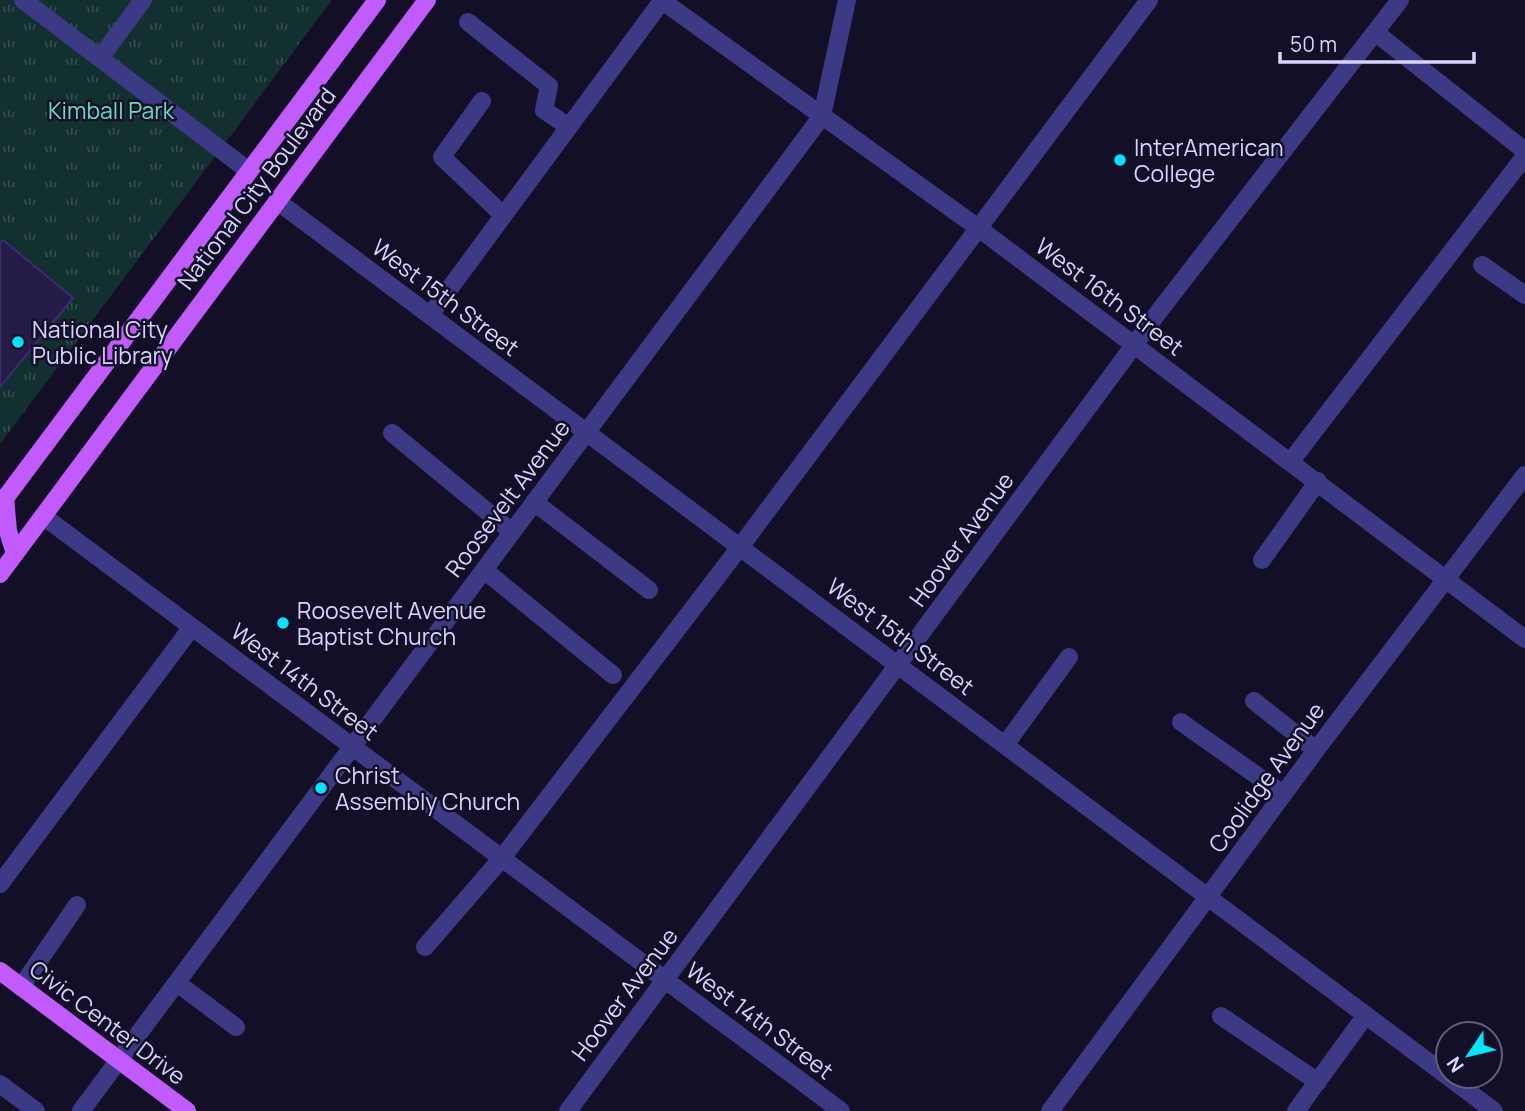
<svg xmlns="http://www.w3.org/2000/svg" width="1525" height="1111" font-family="Manrope,sans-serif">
<defs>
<pattern id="grass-tufts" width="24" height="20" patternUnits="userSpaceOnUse" patternTransform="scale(1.75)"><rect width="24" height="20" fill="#12302f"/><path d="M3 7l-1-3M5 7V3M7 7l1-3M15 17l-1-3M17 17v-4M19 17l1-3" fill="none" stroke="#344d4e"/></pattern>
</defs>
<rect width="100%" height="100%" fill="#130f26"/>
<path fill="url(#grass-tufts)" d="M0 0H332L0 444Z"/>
<path fill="#241b47" stroke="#3b2d73" stroke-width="2" d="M3 240 73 298 0 387V243Z"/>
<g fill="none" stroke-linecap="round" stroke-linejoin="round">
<path stroke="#3d3a85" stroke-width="18" d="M23 0 249 171
M661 0 977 227 1525 639
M468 22 549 86 544 110 569 127
M1376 33 1525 151
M100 58 143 0
M482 101 442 157 503 215
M277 201 1494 1111
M1482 265 1525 295
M430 315 662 1
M392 433 512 532
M1291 461 1525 156
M534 502 649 590
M43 516 841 1111
M1262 560 1318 481
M484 570 613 675
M1254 701 1316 750
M1181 722 1283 794
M1005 745 1069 657
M0 884 192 627
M425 947 502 858 740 547 1149 0
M177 983 236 1027
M21 987 77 905
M1221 1016 1318 1082
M0 1084 36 1111
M81 1111 822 116 847 0
M568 1111 1160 310 1400 0
M1050 1111 1316 750 1525 475
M1296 1111 1366 1015"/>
<path stroke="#c25bff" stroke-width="18" d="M5 497 8 531 15 554
M0 505 377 0
M0 574 427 0
M0 971 187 1111"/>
</g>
<g fill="#00e5ff" stroke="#130f26" stroke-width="2.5">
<circle cx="1120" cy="160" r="7"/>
<circle cx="18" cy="342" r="7"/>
<circle cx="283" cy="623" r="7"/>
<circle cx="321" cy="788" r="7"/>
</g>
<g text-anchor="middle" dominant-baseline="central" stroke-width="5" stroke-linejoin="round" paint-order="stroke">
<g font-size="23" fill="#5fe0c0" stroke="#130f26">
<text x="111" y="110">Kimball Park</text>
</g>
<g font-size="23" fill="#d9d4ff" stroke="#130f26" text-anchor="start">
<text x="1134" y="147">InterAmerican<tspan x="1134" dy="26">College</tspan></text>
<text x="32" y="329">National City<tspan x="32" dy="26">Public Library</tspan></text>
<text x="297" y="610">Roosevelt Avenue<tspan x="297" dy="26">Baptist Church</tspan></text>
<text x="335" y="775">Christ<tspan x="335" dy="26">Assembly Church</tspan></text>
</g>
<g font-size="23" fill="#d9d4ff" stroke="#130f26">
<text transform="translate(256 188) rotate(-53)">National City Boulevard</text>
<text transform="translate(1110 296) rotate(37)">West 16th Street</text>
<text transform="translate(446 297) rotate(37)">West 15th Street</text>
<text transform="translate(507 498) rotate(-53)">Roosevelt Avenue</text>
<text transform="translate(961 539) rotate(-54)">Hoover Avenue</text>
<text transform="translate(901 636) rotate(37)">West 15th Street</text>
<text transform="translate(305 681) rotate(37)">West 14th Street</text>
<text transform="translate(1266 777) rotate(-54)">Coolidge Avenue</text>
<text transform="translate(624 994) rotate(-53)">Hoover Avenue</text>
<text transform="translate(760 1020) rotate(37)">West 14th Street</text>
<text transform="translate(108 1022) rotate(37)">Civic Center Drive</text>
</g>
</g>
<g transform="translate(1469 1055) rotate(235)"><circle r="33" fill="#130f26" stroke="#625e7d" stroke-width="2"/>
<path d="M0-5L12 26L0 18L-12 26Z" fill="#00e5ff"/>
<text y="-10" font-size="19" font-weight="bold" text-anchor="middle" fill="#d9d4ff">N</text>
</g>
<path d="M1280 52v10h194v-10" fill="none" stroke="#d9d4ff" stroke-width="3.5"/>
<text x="1290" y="52" font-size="21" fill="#d9d4ff" stroke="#130f26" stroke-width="5" paint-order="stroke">50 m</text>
</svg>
